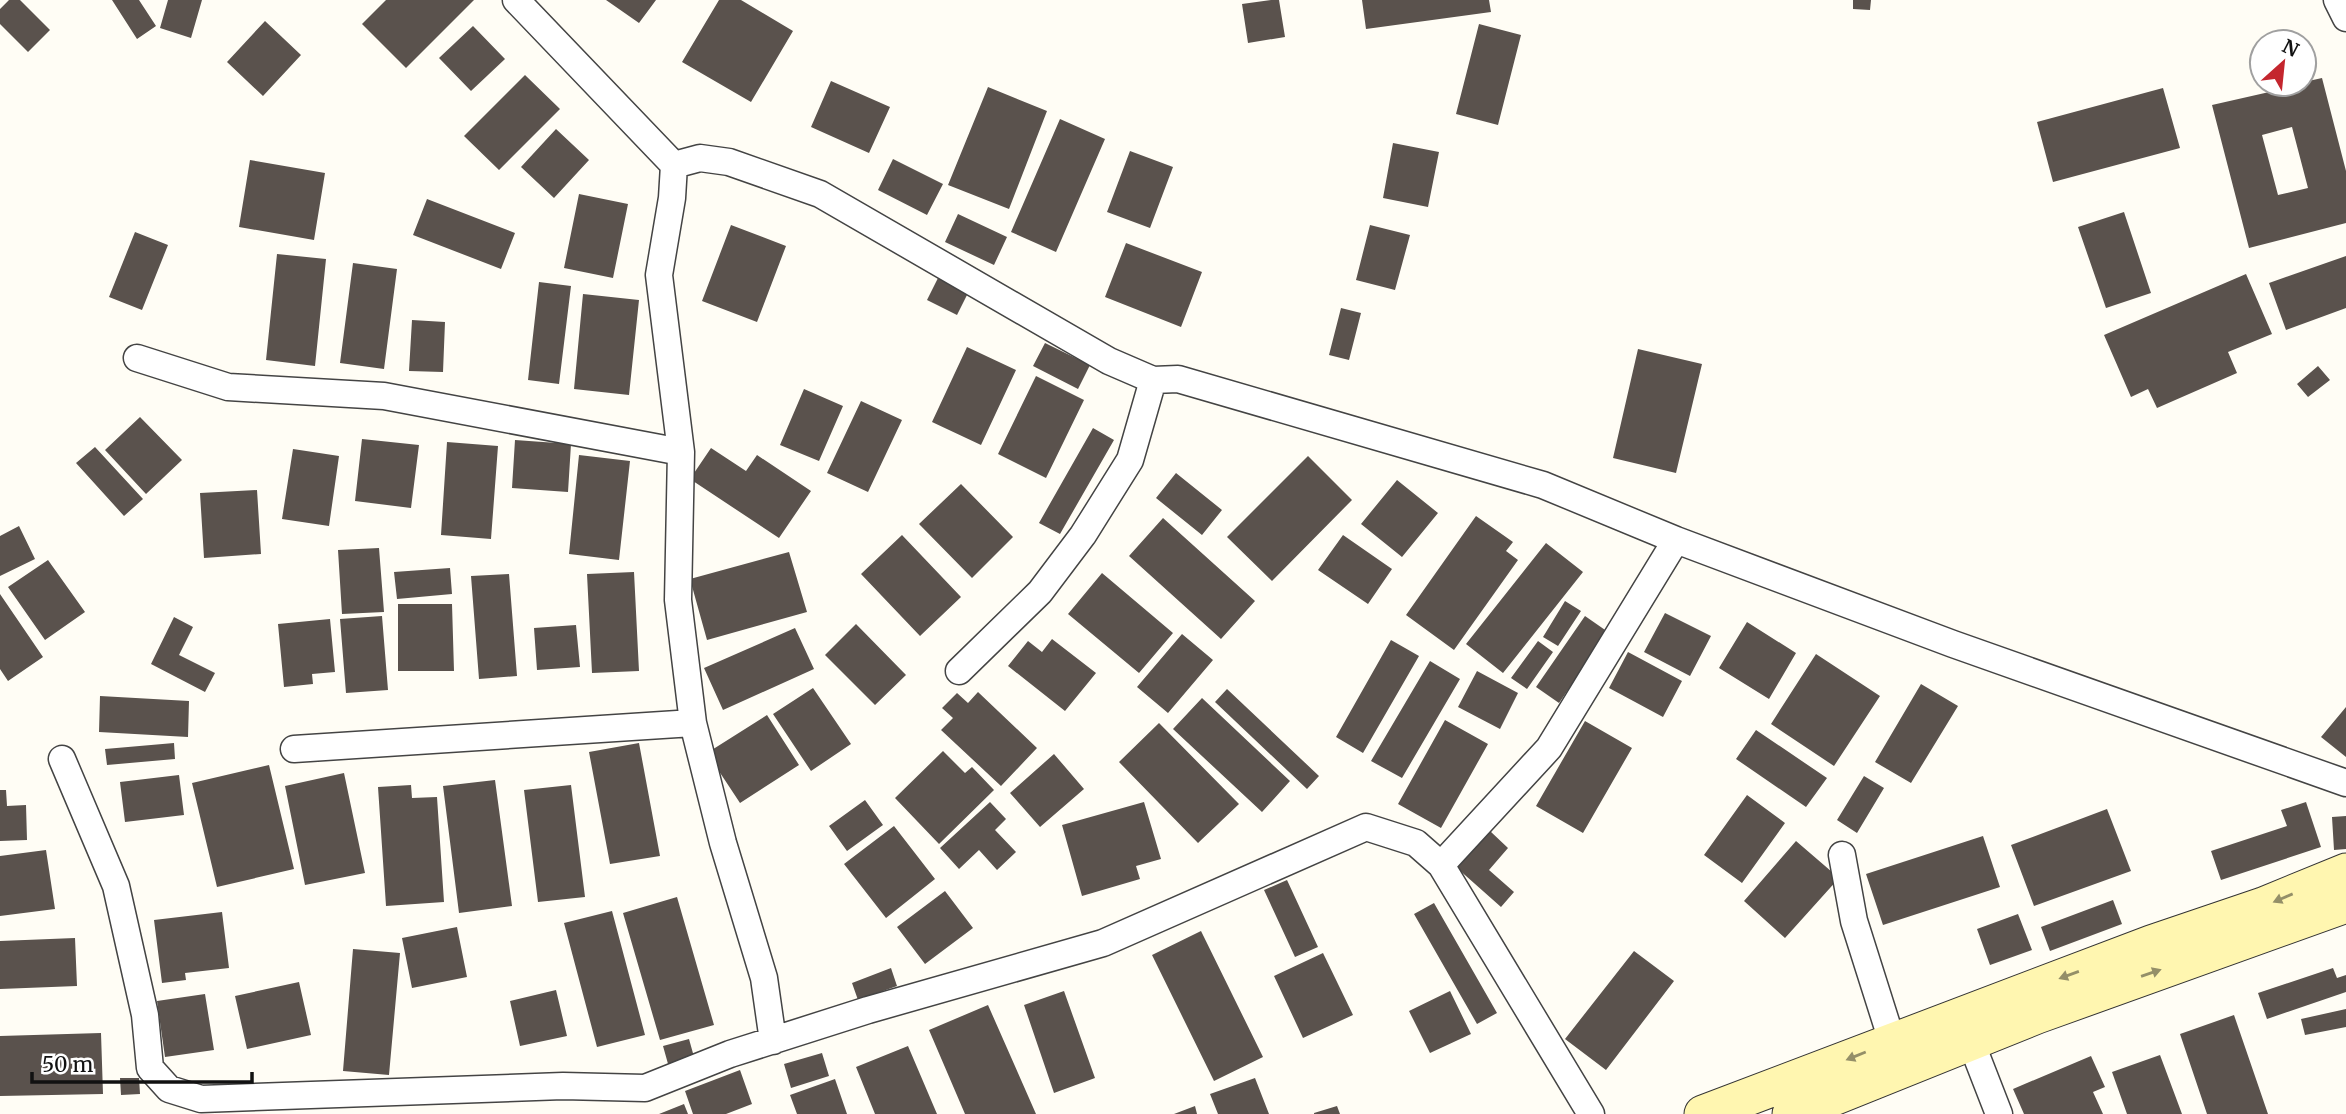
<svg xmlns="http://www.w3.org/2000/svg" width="2346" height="1114" font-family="Merriweather,serif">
<rect width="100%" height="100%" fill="#fffdf5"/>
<path fill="#5a524d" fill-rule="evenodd" d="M9 0H20L50 30 28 52 0 24V9Z
M112 0H139L156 26 137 39Z
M168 0H202L191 38 160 28Z
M386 0H474L406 68 362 24Z
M606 0H656L639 23Z
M719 0H741L793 31 751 102 682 62Z
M1271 0H1279L1285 37 1248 43 1242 4Z
M1362 0H1489L1491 12 1366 29Z
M1853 0H1871L1870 10 1853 9Z
M265 21 301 55 263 96 227 62Z
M1479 24 1521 35 1498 125 1456 114Z
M473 26 505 59 471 91 439 58Z
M525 75 560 109 499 170 464 136Z
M2322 78 2346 171V223L2249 248 2212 105 2304 84V82ZM2292 127 2308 188 2278 195 2262 135Z
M831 81 890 107 869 153 811 127Z
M988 87 1047 111 1009 209 948 185Z
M2163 88 2180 148 2053 182 2037 122Z
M1060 119 1105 139 1056 252 1011 232Z
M556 129 589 160 554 198 521 167Z
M1393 143 1439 152 1428 207 1383 198Z
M1130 151 1173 167 1150 228 1107 212Z
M893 159 943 184 927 215 878 190Z
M250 160 325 173 314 240 239 227Z
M579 194 628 204 613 278 564 268Z
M427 199 515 233 501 269 413 235Z
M2124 212 2151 293 2106 308 2078 227Z
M958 214 1007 237 994 265 945 242Z
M731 225 786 246 757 322 702 301Z
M1370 225 1410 235 1395 290 1356 280Z
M135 232 168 245 142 310 109 297Z
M1126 243 1202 272 1181 327 1105 297Z
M277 254 326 259 315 366 266 360Z
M2346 256V308L2286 330 2269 283Z
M353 263 397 269 384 369 340 363Z
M2246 274 2272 334 2228 352 2237 373 2157 408 2148 389 2131 397 2104 335Z
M939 276 969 291 957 315 927 300Z
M539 282 571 286 559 384 528 380Z
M583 294 639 300 629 395 574 389Z
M1341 308 1361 313 1349 360 1329 355Z
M412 320 445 322 443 372 409 371Z
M1045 343 1090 365 1078 389 1033 366Z
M967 347 1016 370 981 445 932 422Z
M1638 349 1702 364 1676 473 1613 458Z
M2318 366 2330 380 2308 397 2297 384Z
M1036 376 1084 400 1046 478 998 454Z
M804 389 843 406 819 461 780 445Z
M861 401 902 420 868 492 827 473Z
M140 417 182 460 146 494 105 450Z
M1093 428 1114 440 1060 534 1039 523Z
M362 439 419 445 411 508 355 501Z
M515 440 571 444 568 492 512 488Z
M447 442 498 446 491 539 441 535Z
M95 447 143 499 124 516 76 463Z
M711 448 746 471 757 455 811 491 779 538 690 479Z
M293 449 339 456 329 526 282 519Z
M579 455 630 461 619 560 569 554Z
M1308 456 1352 500 1272 581 1227 537Z
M1176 473 1222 510 1202 535 1156 498Z
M1397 480 1438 513 1402 557 1361 524Z
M961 484 1013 537 972 578 919 524Z
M257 490 261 554 204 558 200 493Z
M1476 516 1513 542 1506 551 1518 560 1454 650 1406 615Z
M1163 518 1255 601 1221 639 1129 556Z
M19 526 35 559 0 576V536Z
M902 535 961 597 920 636 861 574Z
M1343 535 1392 569 1368 604 1318 570Z
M1546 543 1583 572 1503 673 1466 644Z
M379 548 384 612 342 614 338 550Z
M789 552 807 612 707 640 690 579Z
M48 560 85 612 45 640 8 587Z
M450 568 452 594 397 599 394 572Z
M634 572 639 671 592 673 587 574Z
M1102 573 1173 633 1139 673 1068 614Z
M509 574 517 676 479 679 471 576Z
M0 594 43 657 8 681 0 669Z
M1565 601 1581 611 1558 646 1543 637Z
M398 604H452L454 671H398Z
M1665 613 1711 636 1690 676 1644 652Z
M382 616 388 690 346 693 340 619Z
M1585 616 1608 632 1559 703 1536 687Z
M174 617 193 627 179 655 215 673 205 692 151 664Z
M330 619 335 672 312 674 313 684 284 687 278 624Z
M1747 622 1796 653 1769 699 1719 668Z
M856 624 906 675 875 705 825 655Z
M576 625 580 667 537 670 534 628Z
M795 628 814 669 723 710 704 668Z
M1182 634 1213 660 1168 713 1137 687Z
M1052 639 1096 673 1065 711 1008 666 1028 641 1042 652Z
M1391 640 1419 656 1363 753 1336 737Z
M1538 641 1553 652 1527 689 1511 678Z
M1628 652 1682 681 1663 717 1609 688Z
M1816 654 1880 696 1834 766 1771 724Z
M1430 661 1460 679 1402 778 1371 761Z
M1477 671 1518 693 1500 729 1458 707Z
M1921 684 1958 706 1911 783 1875 762Z
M813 688 851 744 811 771 773 714Z
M1227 689 1319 776 1307 789 1215 702Z
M978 692 1037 748 1001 786 941 730 953 718 942 708 957 693 968 703Z
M100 696 189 701 188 737 99 732Z
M1202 698 1290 781 1262 812 1173 729Z
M2346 707V757L2321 737Z
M767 715 799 765 740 803 707 753Z
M1445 720 1488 744 1441 828 1398 804Z
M1585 721 1632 748 1583 833 1536 806Z
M1159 723 1239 804 1198 843 1119 762Z
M1756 730 1827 778 1806 807 1736 759Z
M174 743 175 759 107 765 105 749Z
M639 743 660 856 610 864 589 752Z
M943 751 965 773 972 767 994 790 939 844 895 798Z
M1054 754 1084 789 1040 827 1010 793Z
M269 765 294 869 217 887 192 783Z
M344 773 365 873 305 885 285 786Z
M179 775 184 815 125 822 120 782Z
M1864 776 1884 788 1857 833 1837 820Z
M495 780 512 906 459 913 443 786Z
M411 785 412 798 437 797 444 902 386 906 378 787Z
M571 785 585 897 538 902 524 790Z
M0 790H6L7 806 26 805 27 840 0 841Z
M1747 795 1785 823 1742 883 1704 855Z
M865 800 883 825 847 851 829 826Z
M990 802 1006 819 995 830 1016 852 997 870 979 850 959 869 940 848Z
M1144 802 1161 859 1136 866 1140 879 1082 896 1062 825Z
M2306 802 2321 847 2221 880 2211 851 2287 826 2281 810Z
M2107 809 2131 871 2034 906 2011 845Z
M2346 816V849L2334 850 2332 817Z
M894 826 935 879 886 918 844 864Z
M1490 831 1508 848 1489 870 1514 892 1501 907 1457 868Z
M1983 836 2000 887 1883 925 1866 874Z
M1796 841 1839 878 1785 938 1744 901Z
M46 850 55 909 0 916V856Z
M1287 880 1318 947 1295 957 1264 890Z
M945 891 973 928 925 964 897 927Z
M677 897 714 1025 660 1040 623 913Z
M2113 900 2122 924 2050 951 2041 927Z
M1434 903 1497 1013 1477 1024 1414 914Z
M612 911 645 1035 597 1047 564 923Z
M222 912 229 968 185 973 186 980 162 983 154 920Z
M2018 914 2032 950 1990 965 1977 929Z
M457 927 467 977 412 988 402 938Z
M1201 931 1263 1057 1214 1081 1152 955Z
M75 938 77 986 0 989V941Z
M353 949 400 953 389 1075 343 1071Z
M1634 951 1674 981 1606 1070 1565 1039Z
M1323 953 1353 1015 1303 1038 1274 976Z
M891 968 897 986 858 1000 852 983Z
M2333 968 2337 978 2346 975V992L2267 1019 2258 993Z
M299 982 311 1035 247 1049 235 996Z
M556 990 567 1036 520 1046 510 1001Z
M1064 991 1095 1078 1054 1093 1024 1005Z
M1450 991 1471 1034 1430 1053 1409 1011Z
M205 994 214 1050 165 1057 157 1001Z
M988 1005 1036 1114H965L929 1030Z
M2346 1009V1027L2305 1035 2301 1019Z
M2234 1015 2268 1114H2207L2180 1034Z
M101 1033 103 1094 0 1096V1036Z
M689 1039 696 1064 670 1071 663 1046Z
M908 1046 937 1114H875L856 1067Z
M822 1053 829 1076 791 1088 784 1064Z
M2160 1055 2182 1114H2127L2112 1072Z
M2091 1056 2105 1087 2093 1092 2103 1114H2024L2013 1089Z
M740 1070 752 1104 726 1114H693L685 1091Z
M120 1078H139L140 1094 121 1095Z
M1255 1078 1269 1114H1218L1210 1094Z
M835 1079 847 1114H797L790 1095Z
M684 1104 688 1114H659Z
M1195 1106 1197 1114H1174Z
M1337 1106 1340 1114H1314V1113Z"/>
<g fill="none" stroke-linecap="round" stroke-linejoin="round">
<g stroke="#444" stroke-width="29">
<path id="minor" d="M516 0 674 165 672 198 659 275 681 452 678 600 693 723 723 843 764 978 773 1041
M2337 0 2346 18
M674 165 700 158 729 162 820 194 1109 361 1153 380 1178 379 1543 485 1676 540 1953 644 2346 783
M137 358 228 387 384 396 681 452
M959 671 1040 592 1083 535 1130 460 1153 380
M294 749 693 723
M62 759 116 886 145 1015 150 1068 169 1089 201 1099 563 1086 645 1088 730 1054 868 1010 1103 943 1366 827 1416 843 1441 865 1591 1114
M1842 855 1854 921 1892 1041
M1441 865 1549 748 1676 540
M1971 1042 1999 1114"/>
</g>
<g stroke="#333" stroke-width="39">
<path id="secondary" d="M1703 1114 2151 944 2263 906 2346 872
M1791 1114 2037 1015 2346 904"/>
</g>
<use href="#minor" stroke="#fff" stroke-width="26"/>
<use href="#secondary" stroke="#fff6b0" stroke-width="37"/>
</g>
<defs><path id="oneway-solid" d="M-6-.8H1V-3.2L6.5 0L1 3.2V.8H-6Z" transform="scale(1.75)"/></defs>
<g fill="#948f68">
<use href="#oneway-solid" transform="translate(2283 898) rotate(157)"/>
<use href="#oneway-solid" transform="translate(2151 973) rotate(-19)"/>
<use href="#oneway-solid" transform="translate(2069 975) rotate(160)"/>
<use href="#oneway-solid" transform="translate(1856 1056) rotate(158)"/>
</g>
<g transform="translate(2283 63) rotate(27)"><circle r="33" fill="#ffffff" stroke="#a0a0a0" stroke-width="2"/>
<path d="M0-5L12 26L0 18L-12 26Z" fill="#c4262e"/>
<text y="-10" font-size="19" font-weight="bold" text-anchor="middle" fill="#111111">N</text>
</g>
<path d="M32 1072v10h220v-10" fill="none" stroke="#111111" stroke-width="3.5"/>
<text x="42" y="1072" font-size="21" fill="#111111" stroke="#ffffff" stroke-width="5" paint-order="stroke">50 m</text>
</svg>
